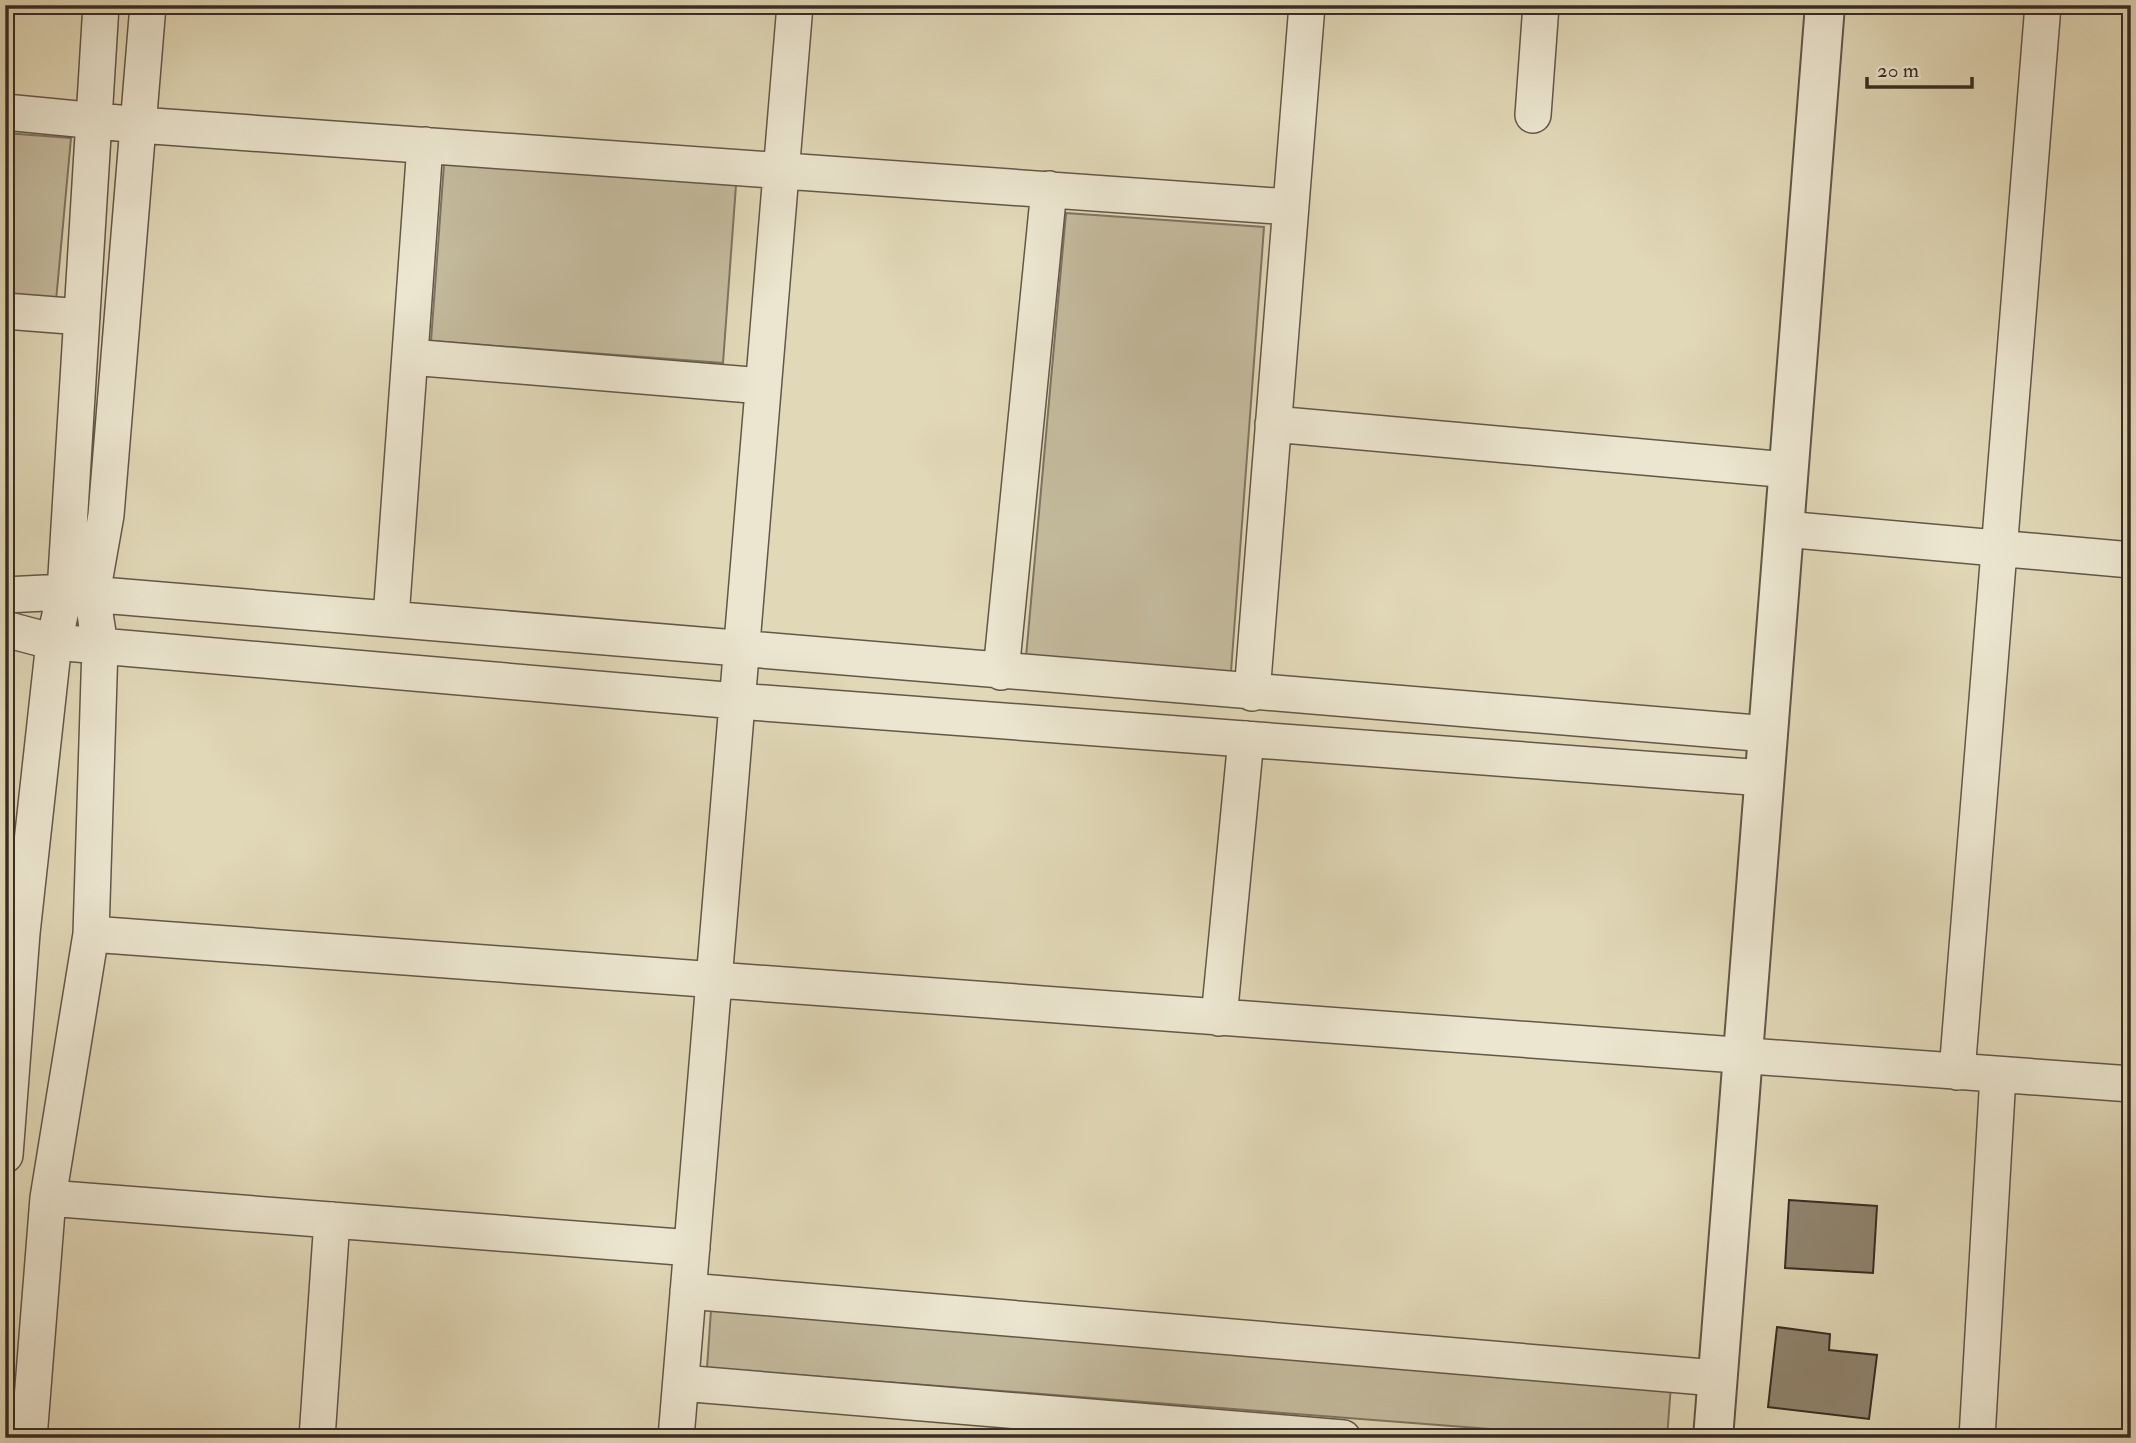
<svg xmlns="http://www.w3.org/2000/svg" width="2136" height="1443" font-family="'IM FELL Double Pica',serif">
<rect width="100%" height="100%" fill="#e1d8b7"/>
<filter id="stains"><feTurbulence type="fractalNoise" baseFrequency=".00286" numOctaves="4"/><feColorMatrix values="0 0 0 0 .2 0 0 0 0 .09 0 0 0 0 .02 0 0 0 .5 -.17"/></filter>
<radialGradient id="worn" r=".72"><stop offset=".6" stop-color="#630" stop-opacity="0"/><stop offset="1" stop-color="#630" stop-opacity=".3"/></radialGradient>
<path fill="#c4bb9e" stroke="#7e7461" stroke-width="2" d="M5 133 71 138 56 301 5 296Z
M444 164 736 185 723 363 431 341Z
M1066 213 1264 227 1231 672 1026 657Z
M711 1310 1671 1385 1667 1438H1605L707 1368Z"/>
<path fill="#908570" stroke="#392c24" stroke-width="2" d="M1789 1200 1877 1206 1873 1273 1785 1268Z
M1777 1327 1830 1334 1829 1350 1877 1355 1869 1419 1768 1407Z"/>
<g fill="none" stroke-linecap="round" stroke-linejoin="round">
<g stroke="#635749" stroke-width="38">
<path id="minor" d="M5 112 139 125 1290 207
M1533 115 1541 5
M5 311 82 317
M410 357 763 386
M1273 424 1788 470
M1784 529 2131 560
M5 595 65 592 1768 734
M391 618 425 145
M5 629 54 642 100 646 737 701 1764 778
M1001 672 1049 189
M1252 693 1307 5
M91 934 2131 1084
M1219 1018 1246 739
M1957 1072 2043 5
M5 1155 22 933 54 642 65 592 101 5
M48 1198 692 1248
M688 1291 1716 1378
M681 1383 1343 1438
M29 1438 48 1198 91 934 100 646 92 594 106 515 148 5
M317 1438 332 1220
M676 1438 795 5
M1977 1438 1998 1075"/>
</g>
<g stroke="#635749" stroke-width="42">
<path id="tertiary" d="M1713 1438 1825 5"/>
</g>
<use href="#minor" stroke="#ece6d0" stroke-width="35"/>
<use href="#tertiary" stroke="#ece6d0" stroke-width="38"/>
</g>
<rect width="2136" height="1443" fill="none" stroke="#e1d8b7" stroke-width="28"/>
<rect x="7" y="7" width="2122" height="1429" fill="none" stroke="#392c24" stroke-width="3.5"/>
<rect x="14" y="14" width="2108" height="1415" fill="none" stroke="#392c24" stroke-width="2"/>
<path d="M1867 77v10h105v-10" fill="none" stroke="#392c24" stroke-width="3.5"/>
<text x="1877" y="77" font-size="21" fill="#392c24" stroke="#ece6d0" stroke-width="5" paint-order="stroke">20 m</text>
<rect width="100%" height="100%" filter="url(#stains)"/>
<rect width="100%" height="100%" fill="url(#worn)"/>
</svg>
